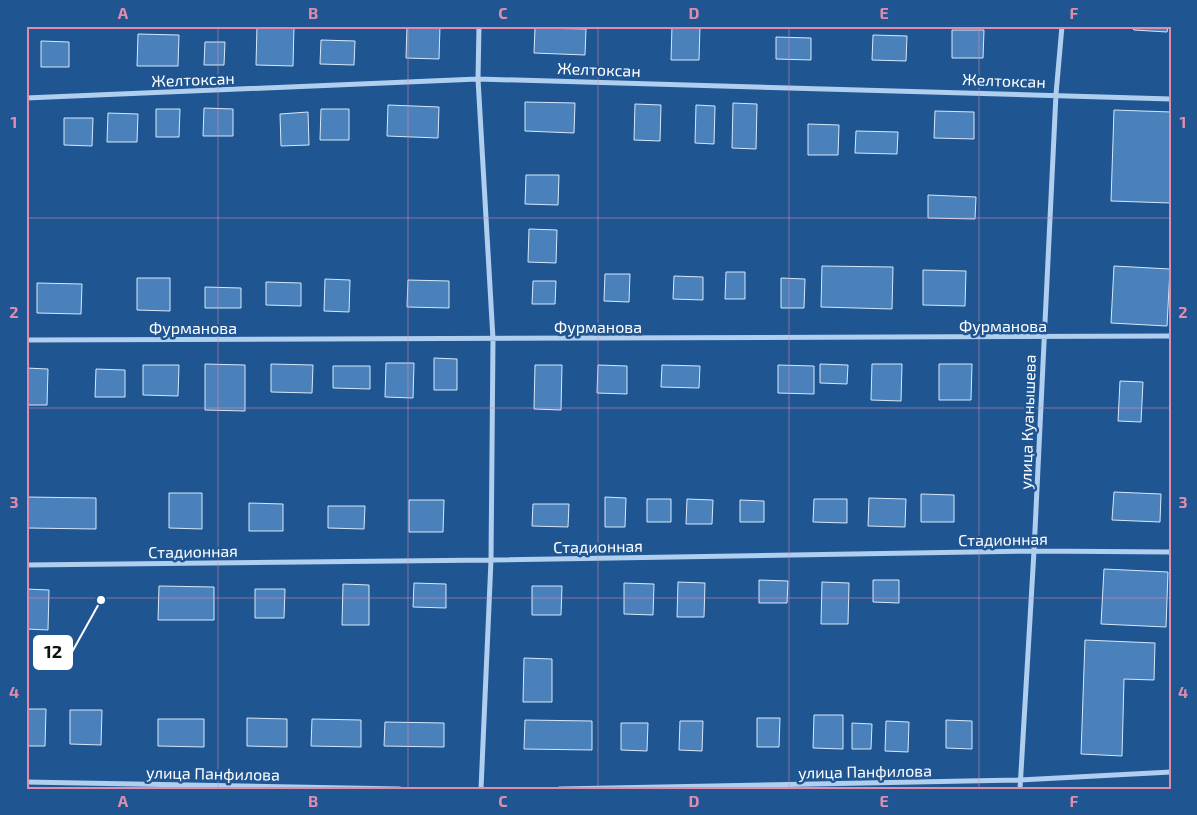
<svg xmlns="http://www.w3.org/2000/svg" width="1197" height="815" font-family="'Exo 2',sans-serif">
<rect width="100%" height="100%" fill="#1f5692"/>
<path fill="#4b81ba" stroke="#d6e7fa" d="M257 26H294L293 66 256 65Z
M407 26H440L439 59 406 58Z
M672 26H700L699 60H671Z
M1130 26H1168L1167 32 1134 30Z
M535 28 586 29 585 55 534 53Z
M952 30H984L983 58H952Z
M138 34 179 35 178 66H137Z
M873 35 907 36 906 61 872 60Z
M776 37 811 38V60L776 59Z
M321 40 355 41 354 65 320 64Z
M41 41 69 42V67H41Z
M205 42H225L224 65H204Z
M525 102 575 103 574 133 525 131Z
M733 103 757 104 756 149 732 148Z
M635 104 661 105 660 141 634 140Z
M388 105 439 107 438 138 387 136Z
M696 105 715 106 714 144 695 143Z
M204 108 233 109V136H203Z
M156 109H180L179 137H156Z
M321 109H349V140H320Z
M1114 110 1171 112V203L1111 201Z
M935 111 974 112V139L934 138Z
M308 112 309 145 281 146 280 114Z
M108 113 138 114 137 142H107Z
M64 118H93L92 146 64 145Z
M808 124 839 125 838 155H808Z
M856 131 898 132 897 154 855 153Z
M526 175H559L558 205 525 204Z
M928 195 976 197 975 219 928 218Z
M529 229 557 230 556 263 528 262Z
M822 266 893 267 892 309 821 307Z
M1114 266 1170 269 1167 326 1111 323Z
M923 270 966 271 965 306 923 305Z
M726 272H745V299H725Z
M605 274H630L629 302 604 301Z
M674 276 703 277V300L673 299Z
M137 278H170V311L137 310Z
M781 278 805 279 804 308H781Z
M325 279 350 280 349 312 324 311Z
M408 280 449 281V308L407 307Z
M533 281H556L555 304H532Z
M266 282 301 283V306L266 305Z
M37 283 82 284 81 314 37 313Z
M205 287 241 288V308H205Z
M434 358 457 359V390H434Z
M386 363H414L413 398 385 397Z
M205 364 245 365V411L205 410Z
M271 364 313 365 312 393 271 392Z
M820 364 848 365 847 384 820 383Z
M872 364H902L901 401 871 400Z
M939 364H972L971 400H939Z
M143 365H179L178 396 143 395Z
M535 365H562L561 410 534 409Z
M598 365 627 366V394L597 393Z
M662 365 700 366 699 388 661 387Z
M778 365 814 366V394L778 393Z
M333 366H370V389L333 388Z
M26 368 48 369 47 405H26Z
M96 369 125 370V397H95Z
M1120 381 1143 382 1141 422 1118 421Z
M1114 492 1161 494 1160 522 1112 520Z
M169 493H202V529L169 528Z
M921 494 954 495V522H921Z
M26 497 96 498V529L26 528Z
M605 497 626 498 625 527H605Z
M869 498 906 499 905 527 868 526Z
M647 499H671V522H647Z
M687 499 713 500 712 524H686Z
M814 499H847V523L813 522Z
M409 500H444L443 532H409Z
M740 500 764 501V522H740Z
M249 503 283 504V531H249Z
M533 504H569L568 527 532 526Z
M328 506H365L364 529 328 528Z
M1104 569 1168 572 1166 627 1101 624Z
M759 580 788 581 787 603H759Z
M873 580H899V603L873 602Z
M678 582 705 583 704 617H677Z
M822 582 849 583 848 624H821Z
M414 583 446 584V608L413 607Z
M624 583 654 584 653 615 624 614Z
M343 584 369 585V625H342Z
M159 586 214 587V620H158Z
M532 586H562L561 615H532Z
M26 589 49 590 48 630 26 629Z
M255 589H285L284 618H255Z
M1085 640 1155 643 1154 680 1124 679 1122 756 1081 754Z
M524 658 552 659V702H523Z
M26 709H46L45 746H26Z
M70 710H102L101 745 70 744Z
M814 715H843V749L813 748Z
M247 718 287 719V747L247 746Z
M757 718H780L779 747H757Z
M158 719H204V747L158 746Z
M312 719 361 720V747L311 746Z
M525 720 592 721V750L524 749Z
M946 720 972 721V749L946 748Z
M680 721H703L702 751 679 750Z
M886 721 909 722 908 752 885 751Z
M385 722 444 723V747L384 746Z
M621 723H648L647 751 621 750Z
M852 723 872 724 871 749H852Z"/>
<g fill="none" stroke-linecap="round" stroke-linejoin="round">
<path stroke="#b0ceee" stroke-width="5" d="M479 26 478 79 493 339 491 560 481 789
M26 98 478 79 1171 99
M26 340 1171 336
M26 565 491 560 1034 551 1171 552
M26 782 400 789
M559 789 1020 780 1171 772
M1020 789 1034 551 1056 94 1062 26"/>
</g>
<path fill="none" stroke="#e08cad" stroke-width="1" stroke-opacity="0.55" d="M218 26V789M408 26V789M598 26V789M789 26V789M979 26V789M26 218H1171M26 408H1171M26 598H1171"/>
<g text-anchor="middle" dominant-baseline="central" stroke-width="5" stroke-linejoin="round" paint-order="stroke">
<g font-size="16" fill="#fff" stroke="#1f5692">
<text transform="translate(599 69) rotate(2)">Желтоксан</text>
<text transform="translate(193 79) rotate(-2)">Желтоксан</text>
<text transform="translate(1004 80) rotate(2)">Желтоксан</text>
<text x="1003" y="325">Фурманова</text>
<text x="598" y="326">Фурманова</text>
<text x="193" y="327">Фурманова</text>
<text transform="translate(1027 422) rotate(-88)">улица Куанышева</text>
<text transform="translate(1003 539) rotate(-1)">Стадионная</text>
<text transform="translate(598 546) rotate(-1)">Стадионная</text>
<text transform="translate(193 551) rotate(-1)">Стадионная</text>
<text transform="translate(865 771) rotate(-1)">улица Панфилова</text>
<text transform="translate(213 773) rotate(1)">улица Панфилова</text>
</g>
</g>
<path fill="none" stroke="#fff" stroke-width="2" d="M101 600L72 652"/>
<circle fill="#fff" stroke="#1f5692" stroke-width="2" cx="101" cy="600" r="5"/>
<rect fill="#fff" stroke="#fff" stroke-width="2" x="34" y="636" width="38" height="33" rx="5"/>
<g font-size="18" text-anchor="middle" font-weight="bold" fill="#111">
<text x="53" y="658">12</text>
</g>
<rect width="1197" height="815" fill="none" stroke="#1f5692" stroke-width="55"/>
<rect x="28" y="28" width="1142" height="760" fill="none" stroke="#e08cad" stroke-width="2"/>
<g font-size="16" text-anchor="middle" font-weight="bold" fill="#e08cad">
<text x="123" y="19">A</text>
<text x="313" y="19">B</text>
<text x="503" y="19">C</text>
<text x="694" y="19">D</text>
<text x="884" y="19">E</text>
<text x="1074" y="19">F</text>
<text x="14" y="128">1</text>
<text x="1183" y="128">1</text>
<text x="14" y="318">2</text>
<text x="1183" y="318">2</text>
<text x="14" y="508">3</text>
<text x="1183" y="508">3</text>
<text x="14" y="698">4</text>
<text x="1183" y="698">4</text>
<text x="123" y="807">A</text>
<text x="313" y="807">B</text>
<text x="503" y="807">C</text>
<text x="694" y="807">D</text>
<text x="884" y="807">E</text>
<text x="1074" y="807">F</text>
</g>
</svg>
